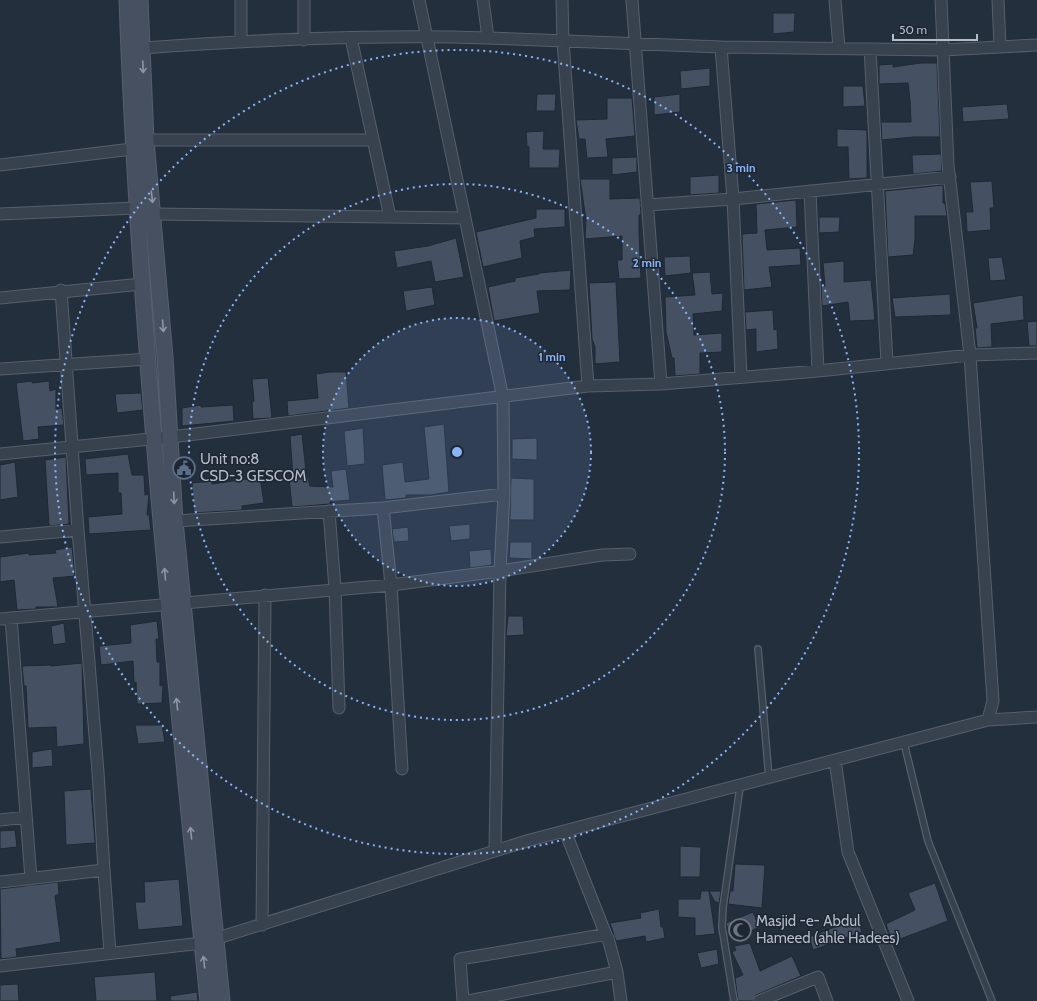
<svg xmlns="http://www.w3.org/2000/svg" width="1037" height="1001" font-family="Cabin,sans-serif">
<rect width="100%" height="100%" fill="#242f3e"/>
<path fill="#455162" stroke="#1f2835" d="M773 13H795L794 32 773 34Z
M921 63H937L940 137H913L882 140 881 122H911L910 100 908 83 879 84V65L893 64V67Z
M710 68V86L681 89 680 71Z
M843 86H863L865 106 843 107Z
M537 94H556L555 111H536Z
M680 94V112L654 115V97Z
M607 98H632L635 136 606 139 608 157 587 158 585 139H579L576 120 607 119Z
M1007 104 1009 119 963 122 962 107Z
M837 129 867 130V178L849 179 848 147H837Z
M544 131 543 149H560L559 168H529V147L527 146 526 132Z
M941 154 942 171 913 174 912 155Z
M637 157V172L612 175V158Z
M719 175V193L690 195V177Z
M580 179H610V199L640 198 641 215H639V233L641 278 619 279 617 260H622V236L585 239 586 220Z
M992 181 994 208H990L991 230 967 232 966 212H973L970 182Z
M943 185V203H945L947 216H915V239L913 255 888 257 885 191Z
M796 200 797 227 765 230 767 250 800 248 801 265 769 267 772 287 744 290 742 234 757 233 756 204Z
M536 209H565V227L534 229 535 237 520 241 522 258 483 267 476 232 536 218Z
M819 217H840L839 232 819 233Z
M456 238 464 277 435 282 431 261 397 268 394 251 428 246Z
M690 256 691 273 665 276 664 257Z
M1002 257 1006 280 990 281 988 258Z
M844 261V282L871 280 875 320 850 321 848 302 822 306 821 286H825L823 263Z
M571 270 570 290 537 291 540 313 494 321 488 287 515 281V278L539 274V273Z
M710 272 712 294 723 293 722 311 693 314 694 335 722 333V352L700 353V374L675 376 674 358H672L666 332 665 297 695 295 692 273Z
M616 282 620 362 595 364V347L592 339 589 283Z
M432 287 435 305 406 311 403 291Z
M950 294 951 315 895 317 892 298Z
M1023 295 1024 320 991 324 992 347 977 348 975 328H977L973 303Z
M773 310 774 330 777 329 778 349 756 352V329L746 330 745 312Z
M1037 321V346H1029L1027 322Z
M330 372H346L349 408 288 416 287 401 318 398 316 374Z
M268 378 272 418 253 419 252 402 254 401 252 379Z
M32 381V383L49 381 50 391 56 389V409L62 408 64 425 38 427 39 439 23 441 16 383Z
M141 393 143 410 117 413 115 394Z
M201 405V407L233 405 234 421 182 426V408Z
M444 424 449 492 431 495H406V498L385 500 382 465 403 462 405 482 429 479 424 427Z
M363 428 365 464 347 466 344 431Z
M302 434 306 471 310 486 333 487 331 471 346 469 350 500 330 502V504L292 507 289 478 293 477 290 436Z
M537 438V460L512 459V439Z
M128 454 132 475H144L145 495 149 494 147 515H149L151 530 89 534 88 517 122 514 121 493H118V473L86 475 85 459Z
M66 457 69 524 49 526 45 460Z
M15 462 18 497 0 500V465Z
M260 477 264 503 242 506V510L194 513 192 483 212 481V484Z
M511 478 534 479V520H510Z
M470 524V539L451 541 449 526Z
M408 527 409 541 394 542 392 529Z
M510 542H532V559L509 558Z
M72 547 75 576 53 578 58 607H36V609L17 610 14 580 0 582V557L29 553V555L56 553 55 550Z
M491 549 492 565 470 568 469 551Z
M508 616H523L524 635 506 636Z
M157 621 159 639H156L157 662H160V686L163 685 162 703 137 704 136 682 134 683 133 661 101 665 99 646 131 643 130 625Z
M64 623 66 643 53 645 51 626Z
M82 663 84 744 57 747 56 727 28 728 26 686H24L22 666 51 665V666Z
M135 725H162L165 742 138 744Z
M52 749 53 766 32 768V752Z
M91 789 95 843 66 845 64 791Z
M15 830 17 847 0 849V831Z
M680 846 701 847 700 877H680Z
M735 864 765 865 762 908 728 904 730 891H733Z
M179 879 183 926 138 930 135 902H145L144 882Z
M58 882 59 894 55 896 61 942 16 949 17 957 1 959 0 889Z
M935 883 948 921 892 942 886 924 915 910 908 893Z
M701 891H709L715 934 695 936V918L678 917V899H700Z
M709 891H721L719 903 715 902Z
M659 909 661 927H663L665 938 646 942 645 936 616 941 610 923 641 918 640 913Z
M753 912 759 927 751 931 729 933 726 923Z
M856 915 862 932 813 950 809 937 840 925Z
M750 943 760 971 792 956 801 976 756 995 752 1001H738L735 978 743 975 732 952 736 950 734 946Z
M717 949 719 964 701 968 697 953Z
M155 972 157 1001H96L94 977Z
M18 984 19 1001H0V985Z
M197 992 198 1001H171L170 996Z"/>
<g fill="none" stroke-linecap="round" stroke-linejoin="round">
<g stroke="#565f6c" stroke-width="8">
<path id="lane" d="M758 649 769 778
M904 743 928 841 992 1001
M734 1001 722 927 723 907 740 787"/>
</g>
<g stroke="#565f6c" stroke-width="13">
<path id="street" d="M241 0V41
M304 0V40
M419 0 503 398 504 494 500 571 495 851
M483 0 488 38 721 47 943 50 1037 45
M562 0 563 41 588 386
M632 0 661 384
M835 0 839 48
M941 0 948 165 970 355 993 701 988 720 1037 717
M998 0 1000 47
M351 38 390 217
M721 47 733 199 741 376
M143 48C257 40 373 34 488 38
M870 49 887 363
M138 140H373
M0 165 132 149
M810 191 818 371
M647 205 733 199 950 177
M0 214 136 208
M154 214 465 218
M0 298 142 284
M0 369 149 359
M0 454 171 437 588 386 661 384 818 371 970 355 1037 353
M383 508 391 585 402 769
M329 511 335 589 339 708
M175 521 383 508 504 494
M0 537 78 530
M11 618 31 879
M0 619 391 585 500 571 602 555 630 554
M835 760 848 852 908 1001
M0 820 26 817
M565 831 606 935
M104 870 110 953
M0 882 104 870 98 772 78 530 61 290
M262 925 265 595
M0 966 202 943 530 840 988 720
M463 1001 460 959 602 935 608 938 617 972 621 1001
M468 1001 617 972
M759 1001 818 977 827 1001"/>
</g>
<g stroke="#565f6c" stroke-width="17">
<path id="secondary" d="M127 0C139 335 174 668 208 1001
M140 0 146 140 165 357 175 521 222 1001"/>
</g>
<use href="#lane" stroke="#38414e" stroke-width="5.5"/>
<use href="#street" stroke="#38414e" stroke-width="11"/>
<use href="#secondary" stroke="#465061" stroke-width="15"/>
</g>
<defs><path id="oneway-shaft" d="M-6 0H5M1.5-3L5.5 0L1.5 3" fill="none" stroke-width="1.6" stroke-linecap="round" stroke-linejoin="round"/></defs>
<g stroke="#8e96a5">
<use href="#oneway-shaft" transform="translate(143 67) rotate(88)"/>
<use href="#oneway-shaft" transform="translate(152 197) rotate(83)"/>
<use href="#oneway-shaft" transform="translate(163 326) rotate(86)"/>
<use href="#oneway-shaft" transform="translate(174 498) rotate(87)"/>
<use href="#oneway-shaft" transform="translate(165 574) rotate(-95)"/>
<use href="#oneway-shaft" transform="translate(177 704) rotate(-96)"/>
<use href="#oneway-shaft" transform="translate(191 833) rotate(-96)"/>
<use href="#oneway-shaft" transform="translate(204 962) rotate(-96)"/>
</g>
<circle cx="457" cy="452" r="134" fill="#8ab4f8" fill-opacity=".12"/>
<g fill="none" stroke="#8ab4f8" stroke-width="2" stroke-dasharray="2 4">
<circle cx="457" cy="452" r="134"/>
<circle cx="457" cy="452" r="268"/>
<circle cx="457" cy="452" r="402"/>
</g>
<defs>
<g id="civic-ring" transform="scale(1.15)"><circle r="9.5" fill="#1d2633" stroke="#5c6f8a" stroke-width="1.5"/><path d="M-.6-6.5H3V-4.5H.6V-3L4-1V1h2V6H-6V1h2V-1L-.6-3ZM-1.2 2.5V6h2.4V2.5Z" fill="#5c6f8a"/></g>
<g id="mosque-ring" transform="scale(1.15)"><circle r="9.5" fill="#1d2633" stroke="#6b7280" stroke-width="1.5"/><path d="M3.5-4.9A6 6 0 1 0 3.5 4.9A5 5 0 1 1 3.5-4.9Z" fill="#6b7280"/></g>
</defs>
<g fill-rule="evenodd">
<use href="#civic-ring" x="184" y="468"/>
<use href="#mosque-ring" x="740" y="930"/>
</g>
<g text-anchor="middle" dominant-baseline="central" stroke-width="3" stroke-linejoin="round" paint-order="stroke">
<g font-size="15" fill="#b4bcc9" stroke="#1d2633" text-anchor="start">
<text x="200" y="459">Unit no:8<tspan x="200" dy="17">CSD-3 GESCOM</tspan></text>
<text x="756" y="921">Masjid -e- Abdul<tspan x="756" dy="17">Hameed (ahle Hadees)</tspan></text>
</g>
</g>
<circle cx="457" cy="452" r="6" fill="#8ab4f8" stroke="#1d2633" stroke-width="2"/>
<g font-size="12" text-anchor="middle" font-weight="bold" fill="#8ab4f8" stroke="#1d2633" stroke-width="3" stroke-linejoin="round" paint-order="stroke">
<text x="741" y="172">3 min</text>
<text x="647" y="267">2 min</text>
<text x="552" y="361">1 min</text>
</g>
<path d="M893 34v6h84v-6" fill="none" stroke="#b4bcc9" stroke-width="2"/>
<text x="899" y="34" font-size="12" fill="#b4bcc9" stroke="#1d2633" stroke-width="3" paint-order="stroke">50 m</text>
</svg>
